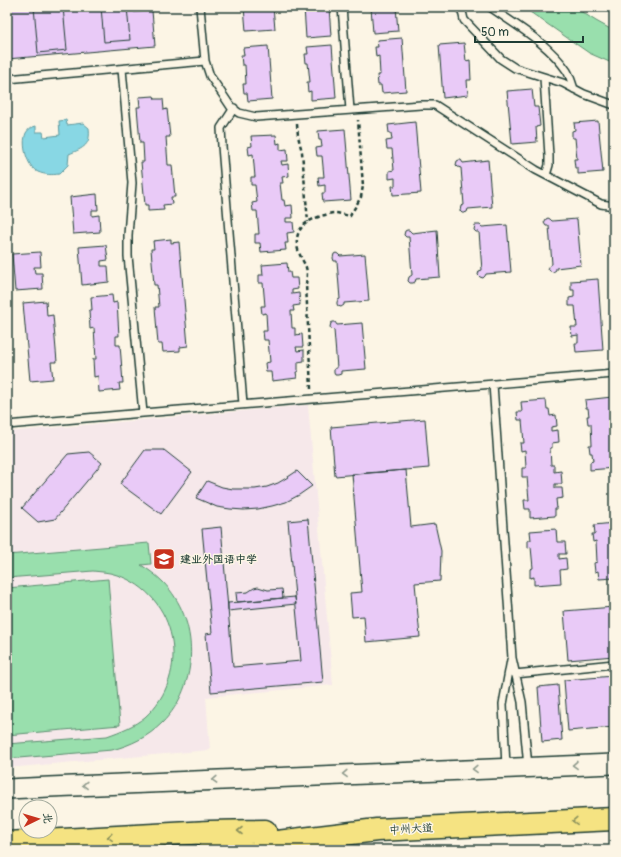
<svg xmlns="http://www.w3.org/2000/svg" width="621" height="857" font-family="Pangolin,'LXGW WenKai TC',sans-serif">
<rect width="100%" height="100%" fill="#fcf5e5"/>
<filter id="ink" filterUnits="userSpaceOnUse"><feTurbulence type="fractalNoise" baseFrequency=".025" numOctaves="2"/><feDisplacementMap in="SourceGraphic" scale="8" xChannelSelector="R" yChannelSelector="G"/><feConvolveMatrix kernelMatrix="1 2 1 2 8 2 1 2 1" color-interpolation-filters="sRGB"/></filter>
<g filter="url(#ink)">
<path fill="#f6e8ea" d="M308 405 333 685 206 697 210 750 7 768V432Z"/>
<path fill="#99dfad" stroke="#5c8e70" d="M524 7H574L596 21 614 31V64L589 53 530 12Z
M149 543 151 564 141 565C149 570 156 575 163 582 200 620 200 685 162 723 148 737 131 745 112 750L7 759V744L107 736C121 731 134 726 145 717 192 675 178 595 117 575 109 572 101 572 93 571L7 578V555Z
M108 579 120 725 7 735V588Z"/>
<path fill="#88d7e4" stroke="#5e999e" d="M66 120 67 125 83 123 89 128C91 145 84 148 69 154L68 165 59 174C52 175 45 175 38 172 27 167 21 144 26 133 28 129 32 127 36 126V132H43L44 137 60 135 59 121Z"/>
<path fill="#e9caf7" stroke="#1f3d34" d="M30 7H133L134 12 152 11 155 46 7 59V9Z
M34 7H63L67 50 38 53Z
M101 7H127L130 40 104 42Z
M244 7H273L275 29 246 31Z
M304 7H329L331 36 306 38Z
M371 7H396L398 31 373 33Z
M402 38 406 91 382 93 381 85H378L377 75H380L379 56 376 57 375 47H378L377 40Z
M464 43 466 61 470 60 471 80H467L468 95 443 98 439 45Z
M332 45 336 98 311 100V91L308 92 307 82H310L308 63H306L305 54H308L307 47Z
M268 46 272 99 248 101 247 93H244L243 84H246L245 65H242L241 55H244L243 48Z
M532 89 534 107H538L540 126 536 127 537 142 512 144 507 91Z
M154 96 155 99H163L164 110 167 109 170 137H166L168 165H172L175 197H171L172 204 163 205 164 210 148 211V205H145L141 162H144L143 143H140L137 107H140L139 97Z
M598 121 603 172 578 174V168H575L574 159H577L575 138H572V131L575 130 574 123Z
M415 122 421 193 393 195 392 186H395V178L389 179V171L394 170 392 149H387L386 141 392 140 391 133H389L388 125Z
M345 129 351 200 323 202 322 193H325V185L319 186 318 177H324L322 156H317L316 148 322 147 321 140H319L318 131Z
M276 135 277 144 280 143V150L287 149 288 161H281L282 165 288 164 289 176 282 177 283 183H280L282 200H284L285 206 292 205 293 218H286V222H293L294 232 287 233 288 243H285L286 250 261 252 260 243H255V234H259L257 211H253L252 203 257 202 255 185H251V177H255L253 154 249 155 248 147 252 146 251 136Z
M459 160H461L463 163 488 160 492 207 468 209 467 212 464 213H462L460 211 461 206 464 205 461 168 458 167 456 165 457 161Z
M97 194 98 210H92V216L99 215 100 232 73 234 70 197Z
M548 218 550 219 552 221 577 219 581 265 556 268V270L553 272 550 271 548 269 550 265 552 264 549 226H546L544 223 546 219Z
M475 225H480L482 227 507 225 511 272 486 274 485 276 483 278 480 277 478 275 479 271 482 270 479 232H476L474 230Z
M407 230H409L412 233 437 230 440 277 416 279 415 282 413 283H410L408 281 409 277 412 275 409 237H406L404 235 405 231Z
M171 239V243L179 242 188 346 180 347V351L163 352 162 344H158L155 307H159L157 285H154L151 249H154L153 241Z
M106 245 108 260 101 261V266H108L109 282 82 285 79 247Z
M40 252 41 267H34L35 273H42L43 289 15 291 12 254Z
M336 253 338 254 340 256 365 254 369 301 344 303V305L341 307 338 306 337 304V302L338 300 340 299 337 261H334L333 258 334 254Z
M287 263 288 272H290L291 278H297L298 289 292 290V294L299 293 300 305 293 306 294 311H291L292 328H295V335L302 334 303 347H296L297 351 304 350V361L298 362V372H296L297 378 272 381 271 372H266L265 363 270 362 268 340H264L263 331H267L266 313 262 314 261 306H265L263 283H259V275H263L262 265Z
M598 279 603 350 576 352 575 343H578V335L572 336 571 327H577L575 306H569V298L574 297V290H571V281Z
M112 295 113 303 117 302 119 336H116V345H120L123 383H119L120 390 99 392 98 376 94 377 93 359H96L94 328 90 329 89 310H92L91 297Z
M46 301 47 316 53 315 57 362H51L53 379 30 381 23 303Z
M333 322H335L337 325 362 323 366 369 341 371V374L338 375H335L334 373V370L335 368H337L334 330 331 329 330 327 331 323Z
M612 397 614 419V468L590 470V462L593 461 592 453H590L589 445H592L591 424H588L587 416H589L588 408H586L585 400Z
M546 400 547 409H549L550 416 556 415 557 426 551 427V431L558 430 559 442 552 443V448H550L551 465H554V472L561 471 562 484H555V488H562L563 498 556 499 557 509H555V516L530 518V509H525L524 500H529L527 477H522V468H526L525 450 521 451 520 443H524L522 420H518L517 412H522L521 402Z
M425 419 429 468 335 476 331 427Z
M145 450H164L192 472 161 514 120 484Z
M89 452 102 463 55 519 38 522 22 508 68 454Z
M406 470 411 527 435 524 441 551 440 581 415 583 420 637 366 642 364 616 352 617 350 593 362 592 352 474Z
M297 471 312 486 299 495 286 502 272 506 258 509 244 510 230 509 217 507 196 498 207 481 222 487 233 489H255L267 487 278 483 288 477Z
M308 519 323 682 211 692 206 634 212 633 202 529 221 527 233 667 301 661 288 521Z
M614 523V578L599 579 598 571 595 572 594 563 597 562 596 541 593 542 592 534H595L594 525Z
M556 529 557 542H565L566 554H559V559L566 558 567 569 560 570 561 583 534 585V577L530 578V569L533 568 531 547 528 548V540H531L530 531Z
M258 587 268 590 282 589 283 598 237 602 236 593 248 592 254 588Z
M295 597 296 604 228 611V603Z
M614 607V656L568 660 564 611Z
M614 676V727L568 731 564 680Z
M558 685 562 740 542 742 538 687Z"/>
<g fill="none" stroke-linecap="round" stroke-linejoin="round">
<g stroke="#1f3d34" stroke-width="10">
<path id="lane" d="M200 7 205 61 210 76 223 95 231 107 239 113 256 117 421 105H435L536 170 601 204 614 206
M342 7 350 110
M463 7 462 11 464 20 501 59 515 68 563 83 584 94 614 105
M490 7C517 26 548 43 567 71 570 76 572 83 574 89
M122 69 132 183 128 235V256L143 413
M544 78 549 156V165L546 175
M7 79 205 61
M234 108 221 128 222 146 243 404
M493 384 512 658 522 702 528 767
M7 425 143 413 614 374
M515 674 614 664
M506 767 503 704 511 660"/>
</g>
<g stroke="#1f3d34" stroke-width="22">
<path id="secondary" d="M7 789 49 787 614 764"/>
</g>
<g stroke="#1f3d34" stroke-width="25">
<path id="highway" d="M7 843 209 832 265 831
M209 850 377 830 614 819"/>
</g>
<path stroke="#1f3d34" stroke-width="2.5" stroke-dasharray="4 3" stroke-linecap="butt" d="M297 124 298 136 302 152 308 222
M311 389 306 284C307 277 308 269 304 263 301 257 298 252 297 245 295 227 309 219 325 215 328 214 331 213 334 213 339 213 345 215 350 216L361 197 363 186 358 120"/>
<use href="#lane" stroke="#fcf5e5" stroke-width="7"/>
<use href="#secondary" stroke="#fcf5e5" stroke-width="19"/>
<use href="#highway" stroke="#f5e382" stroke-width="22"/>
</g>
<defs><path id="oneway-chevron" d="M-2-3.5L2.5 0L-2 3.5" fill="none" stroke-width="1.6" stroke-linecap="round" stroke-linejoin="round"/></defs>
<g stroke="#8e998c">
<use href="#oneway-chevron" transform="translate(575 765) rotate(178)"/>
<use href="#oneway-chevron" transform="translate(475 769) rotate(178)"/>
<use href="#oneway-chevron" transform="translate(345 774) rotate(178)"/>
<use href="#oneway-chevron" transform="translate(215 780) rotate(178)"/>
<use href="#oneway-chevron" transform="translate(85 785) rotate(178)"/>
</g>
<g stroke="#8a905b">
<use href="#oneway-chevron" transform="translate(575 821) rotate(177)"/>
<use href="#oneway-chevron" transform="translate(240 831) rotate(180)"/>
<use href="#oneway-chevron" transform="translate(110 837) rotate(177)"/>
</g>
</g>
<defs>
<g id="school-square" transform="scale(1.15)"><rect x="-9" y="-9" width="18" height="18" rx="4" fill="#c8321e" stroke="#fcf5e5"/><path d="M0-5L7-2L0 1L-7-2ZM-4 1L0 2.5L4 1V4Q0 6-4 4Z" fill="#fff"/></g>
</defs>
<g fill-rule="evenodd">
<use href="#school-square" x="164" y="559"/>
</g>
<g text-anchor="middle" dominant-baseline="central" stroke-width="3" stroke-linejoin="round" paint-order="stroke">
<g font-size="11" font-weight="bold" fill="#1f3d34" stroke="#fcf5e5" text-anchor="start">
<text x="180" y="559">建业外国语中学</text>
</g>
<g font-size="11" fill="#1f3d34" stroke="#fcf5e5">
<text transform="translate(411 829) rotate(-3)">中州大道</text>
</g>
</g>
<rect width="621" height="857" fill="none" stroke="#fcf5e5" stroke-width="24"/>
<rect x="12" y="12" width="597" height="833" fill="none" stroke="#1f3d34" stroke-width="1.5" filter="url(#ink)"/>
<g transform="translate(38 819) rotate(85)"><circle r="19" fill="#fcf5e5" stroke="#a4ab9e"/>
<path d="M0-3L7 15L0 10L-7 15Z" fill="#c8321e"/>
<text y="-6" font-size="11" font-weight="bold" text-anchor="middle" fill="#1f3d34">北</text>
</g>
<path d="M475 36v6h108v-6" fill="none" stroke="#1f3d34" stroke-width="2"/>
<text x="481" y="36" font-size="12" fill="#1f3d34" stroke="#fcf5e5" stroke-width="3" paint-order="stroke">50 m</text>
</svg>
